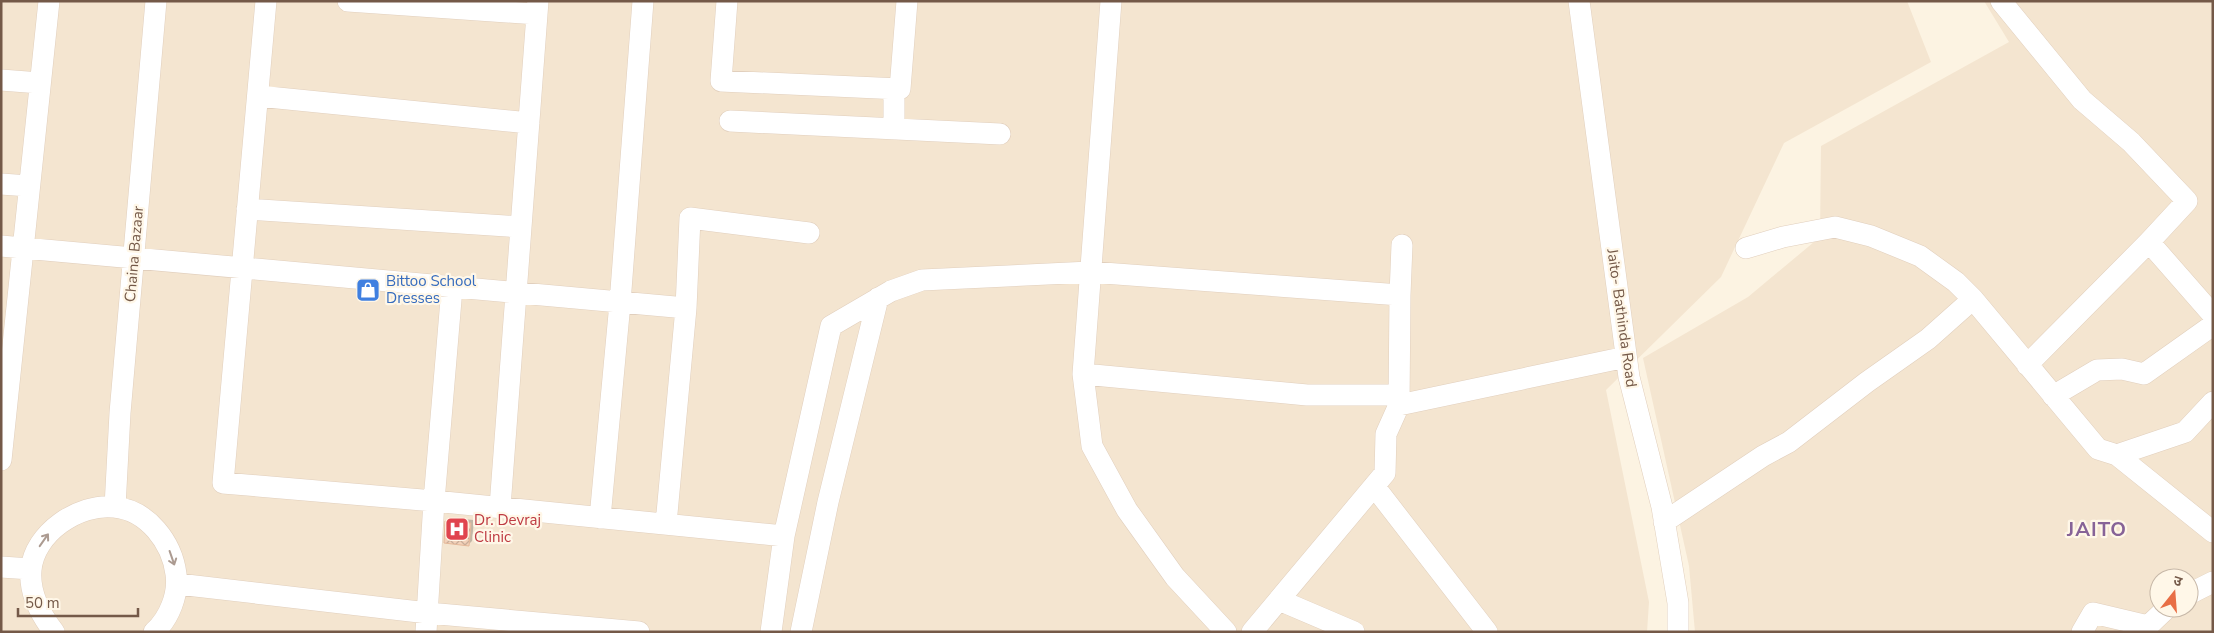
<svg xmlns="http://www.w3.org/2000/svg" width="2214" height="633" font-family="'Nunito Sans','Noto Sans Devanagari',sans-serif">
<defs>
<pattern id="building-cross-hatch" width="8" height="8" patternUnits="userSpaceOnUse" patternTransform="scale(1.25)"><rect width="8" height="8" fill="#f2d1b9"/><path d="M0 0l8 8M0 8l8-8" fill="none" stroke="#c9ad98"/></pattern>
</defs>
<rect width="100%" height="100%" fill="#fcf3e2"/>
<path fill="#f4e5d0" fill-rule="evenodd" d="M1 1H1907L1931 62 1784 143 1721 277 1606 390 1649 602 1647 632H1Z
M1984 1H2213V632H1695L1689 566 1643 358 1748 297 1820 237 1821 146 2009 42ZM2159 578H2189V608H2159Z"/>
<path fill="#0003" d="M450 518 474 520 472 541 469 544 447 521Z"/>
<path fill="url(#building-cross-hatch)" stroke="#e5b899" d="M445 521 471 523 469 546 444 543Z"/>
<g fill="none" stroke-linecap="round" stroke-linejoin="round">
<g stroke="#e1cfbd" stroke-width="22">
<path id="minor" d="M266 1 223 483 434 501 426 632
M348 1 537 14
M727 1 721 81 900 89 907 1
M1111 1 1083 374 1307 395H1399
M1579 1 1629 377 1662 507 1678 603V632
M2001 1 2082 100 2131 142 2187 201 2149 242 2213 315
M1 80 40 83
M894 89V129
M258 96 529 123
M730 121 1000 134
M1 184 29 186
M247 209 521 227
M1 246 686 308 690 218 809 233
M1746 248 1783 237 1835 227 1871 236 1920 256 1956 282 1973 299
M452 288 434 501 784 536 771 632
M1400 295 1399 405 1626 357
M2027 365 2149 242
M1083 374 1092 446 1127 510 1175 577 1226 632
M2053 396 2097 370 2122 369 2144 374 2213 325
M2117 455 2185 432 2213 402
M1 460 49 1
M1374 486 1487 632
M115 507 120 413 156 1
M500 507 538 1
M600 518 620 303 643 1
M1664 522 1763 456 1789 442 1867 382 1928 339 1973 299 2098 449 2117 455 2213 532
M666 524 686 308
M784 536 831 326 891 291 922 280 1090 272 1400 295 1402 245
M1 567 31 569
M178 584 428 613 639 632
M2189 594 2213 582
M1279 600 1354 632
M54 632C40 614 29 593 31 570 34 533 79 503 114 507 148 510 172 543 176 574 179 594 169 619 154 632
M801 632 828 502 878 298
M1252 632 1385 473 1386 434 1399 405
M2082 632 2093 613 2148 626 2167 608"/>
</g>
<use href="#minor" stroke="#fff" stroke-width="21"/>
</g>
<defs><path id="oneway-shaft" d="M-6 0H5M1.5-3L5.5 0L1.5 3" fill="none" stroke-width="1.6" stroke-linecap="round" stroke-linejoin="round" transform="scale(1.25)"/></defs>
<g stroke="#ac9b91">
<use href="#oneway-shaft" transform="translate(44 540) rotate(-55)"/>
<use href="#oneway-shaft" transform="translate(172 558) rotate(71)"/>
</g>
<defs>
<g id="shop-square" transform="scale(1.25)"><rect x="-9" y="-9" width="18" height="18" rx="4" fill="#3f7fe0" stroke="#fff7e8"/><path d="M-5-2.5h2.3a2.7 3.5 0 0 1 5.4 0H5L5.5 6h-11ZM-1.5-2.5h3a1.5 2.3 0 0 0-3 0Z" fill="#fff"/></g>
<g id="hospital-square" transform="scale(1.25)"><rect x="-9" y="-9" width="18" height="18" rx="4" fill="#e0444e" stroke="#fff7e8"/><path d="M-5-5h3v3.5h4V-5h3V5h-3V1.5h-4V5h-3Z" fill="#fff"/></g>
</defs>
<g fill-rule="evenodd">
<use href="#shop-square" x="368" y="290"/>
<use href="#hospital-square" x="457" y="529"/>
</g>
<g text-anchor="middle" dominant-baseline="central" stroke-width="4.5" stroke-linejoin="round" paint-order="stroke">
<g font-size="15" fill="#745948" stroke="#fff7e8">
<text transform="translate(134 254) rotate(-85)">Chaina Bazaar</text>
<text transform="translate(1622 318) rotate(82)">Jaito- Bathinda Road</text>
</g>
<g font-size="15" fill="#366cbe" stroke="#fff7e8" text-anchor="start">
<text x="386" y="281">Bittoo School<tspan x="386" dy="17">Dresses</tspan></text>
</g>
<g font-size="15" fill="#be3a42" stroke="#fff7e8" text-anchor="start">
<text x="474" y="520">Dr. Devraj<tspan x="474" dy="17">Clinic</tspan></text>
</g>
<g font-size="20" font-weight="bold" letter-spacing="1" fill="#876397" stroke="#fff7e8">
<text x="2097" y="529">JAITO</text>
</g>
</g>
<rect width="2214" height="633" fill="none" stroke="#745948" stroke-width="5"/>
<g transform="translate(2174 593) rotate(17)"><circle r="24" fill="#fff7e8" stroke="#c7b8a8"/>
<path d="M0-4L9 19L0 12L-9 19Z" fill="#e86e45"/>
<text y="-8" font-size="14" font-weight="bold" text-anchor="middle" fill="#745948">उ</text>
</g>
<path d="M18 608v8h120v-8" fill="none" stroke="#745948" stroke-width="2.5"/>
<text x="25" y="608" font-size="15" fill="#745948" stroke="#fff7e8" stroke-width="4" paint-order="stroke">50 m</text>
</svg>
